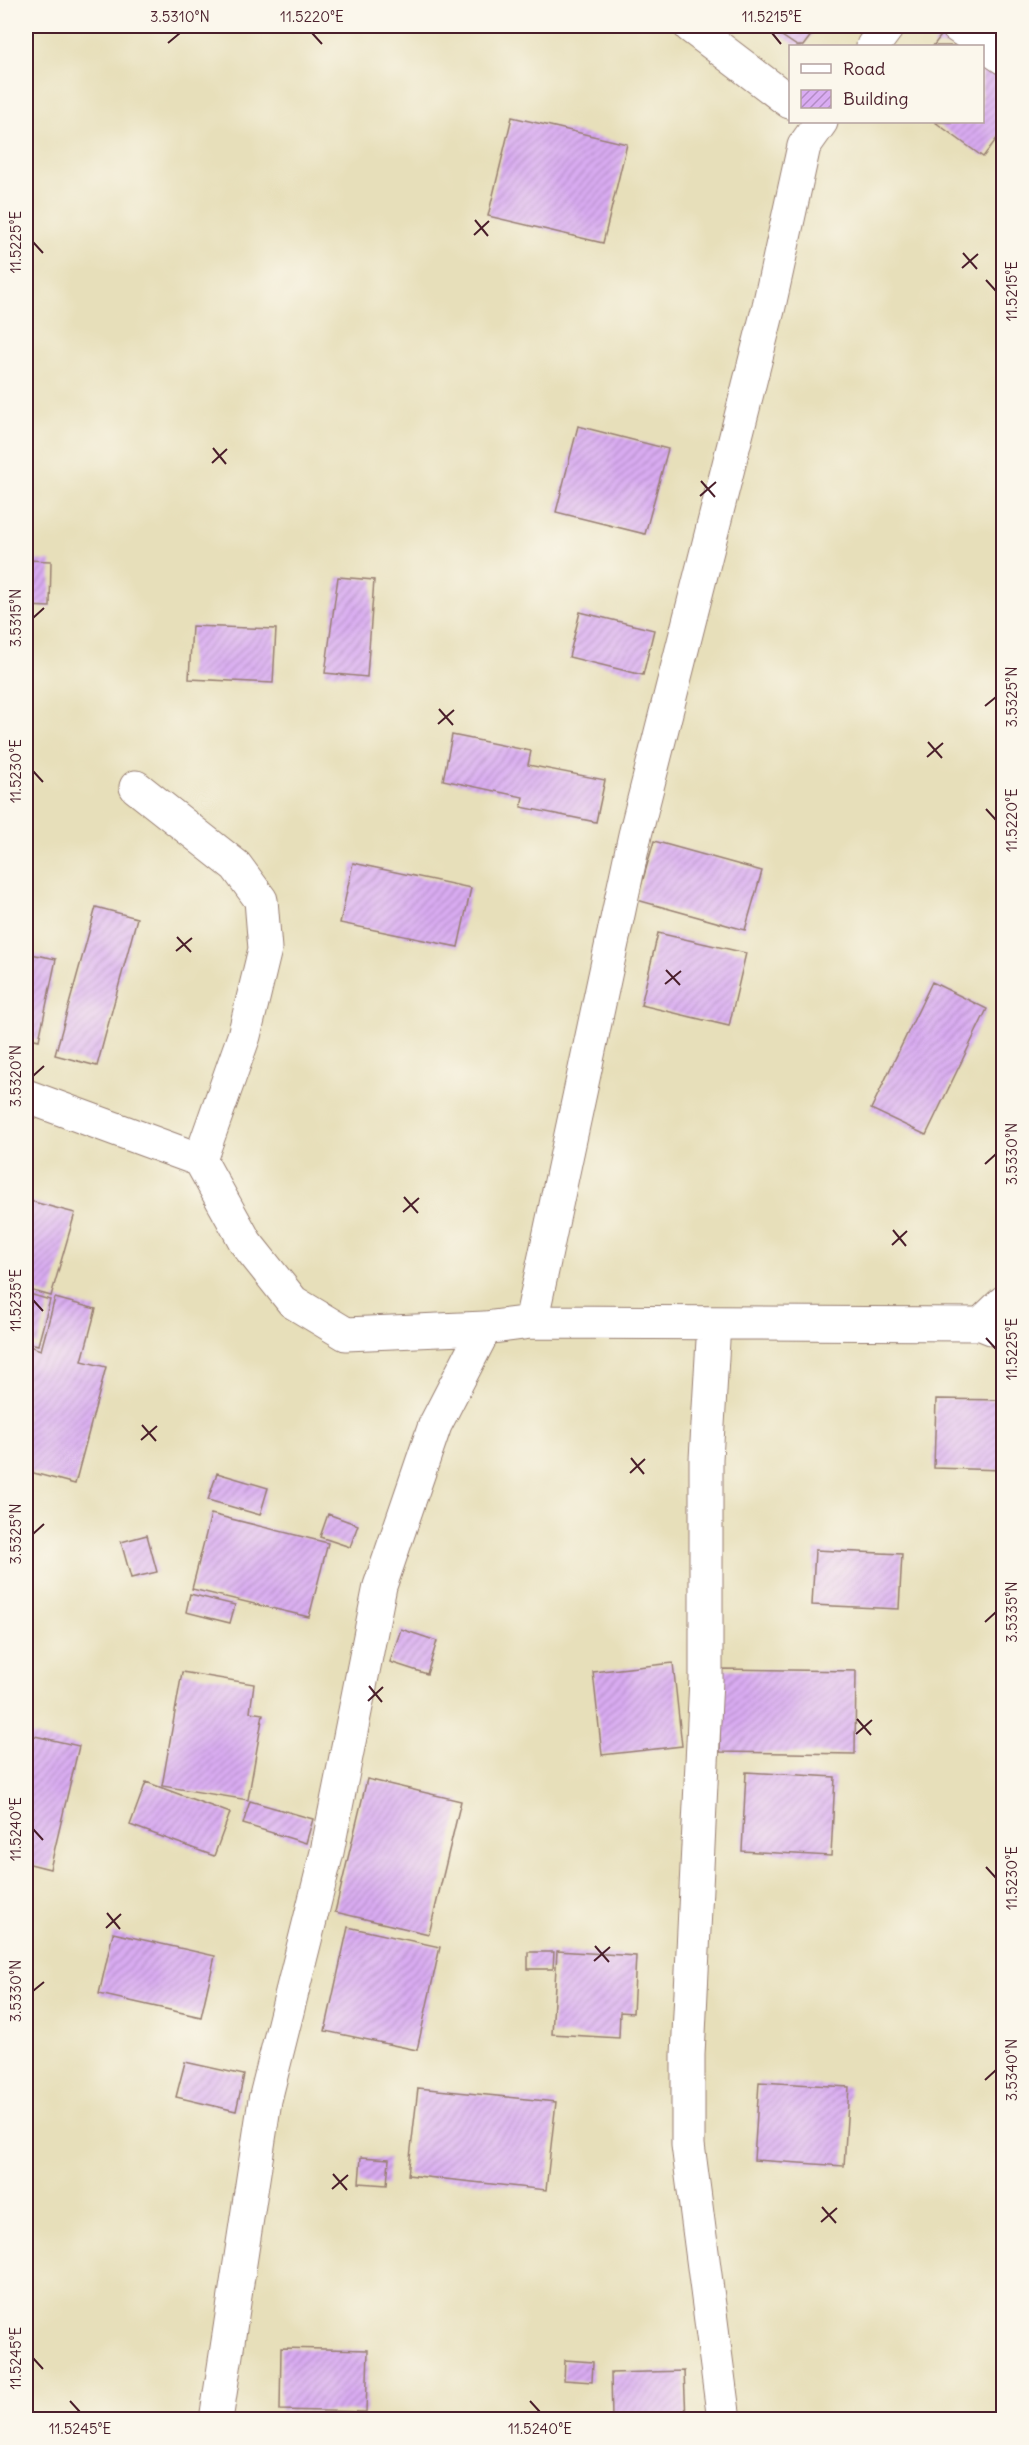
<svg xmlns="http://www.w3.org/2000/svg" width="1029" height="2445" font-family="Delius,sans-serif">
<defs>
<pattern id="building-hatch" width="6" height="6" patternUnits="userSpaceOnUse" patternTransform="scale(1.5)"><rect width="6" height="6" fill="#d9acf2"/><path d="M-1 1l2-2M0 6l6-6M5 7l2-2" fill="none" stroke="#b28bc4"/></pattern>
</defs>
<rect width="100%" height="100%" fill="#fbf7ec"/>
<filter id="ink" filterUnits="userSpaceOnUse"><feTurbulence type="fractalNoise" baseFrequency=".0167" numOctaves="2"/><feDisplacementMap in="SourceGraphic" scale="12" xChannelSelector="R" yChannelSelector="G"/><feConvolveMatrix kernelMatrix="1 2 1 2 8 2 1 2 1" color-interpolation-filters="sRGB"/></filter>
<filter id="wash" filterUnits="userSpaceOnUse"><feTurbulence type="fractalNoise" baseFrequency=".008" numOctaves="4" result="noise"/><feDisplacementMap in="SourceGraphic" scale="24" xChannelSelector="R" yChannelSelector="G"/><feGaussianBlur stdDeviation="1.35" result="paint"/><feColorMatrix in="noise" values="0 0 0 0 0 0 0 0 0 0 0 0 0 0 0 0 0 1.4 0 .05"/><feComposite in="paint" operator="in"/></filter>
<g filter="url(#wash)">
<rect width="100%" height="100%" fill="#e7dfba"/>
<g id="blocks">
<path fill="url(#building-hatch)" d="M767 26H818L803 46H797Z
M943 33 961 46H933Z
M982 63 1004 78V129L983 157 935 122H982Z
M512 117 627 144 603 243 488 216Z
M578 426 668 449 645 534 556 512Z
M26 560 51 561 50 607 26 606Z
M338 577 374 580 367 677 325 673Z
M580 612 654 630 643 675 569 657Z
M192 626 276 629 273 683 189 679Z
M452 735 531 751 528 765 605 780 596 822 521 807 523 797 443 780Z
M654 841 762 871 745 930 637 900Z
M353 863 471 888 458 947 340 923Z
M96 907 137 918 97 1066 55 1055Z
M658 933 746 953 729 1026 641 1005Z
M26 953 56 959 39 1040 26 1037Z
M932 982 987 1009 926 1135 871 1109Z
M26 1200 75 1213 51 1296 26 1289Z
M26 1293 50 1300 38 1345 26 1342Z
M55 1298 96 1309 82 1361 106 1367 75 1484 26 1471V1345L41 1350Z
M936 1399 1004 1400V1470L934 1468Z
M217 1473 268 1488 260 1515 208 1500Z
M211 1514 328 1543 309 1617 192 1589Z
M328 1514 358 1525 350 1547 320 1537Z
M147 1535 157 1572 131 1578 121 1542Z
M815 1550 902 1554 899 1609 812 1605Z
M190 1594 235 1605 230 1623 186 1612Z
M401 1629 437 1641 427 1674 390 1662Z
M673 1663 682 1746 602 1755 593 1672Z
M721 1669 856 1671 855 1754 720 1752Z
M182 1672 254 1684 250 1712 263 1714 248 1800 162 1786Z
M26 1734 79 1746 50 1869 26 1863Z
M746 1772 835 1777 831 1856 742 1851Z
M367 1779 461 1801 429 1934 335 1912Z
M146 1782 230 1813 214 1856 130 1825Z
M250 1801 313 1819 306 1843 243 1824Z
M348 1927 440 1947 417 2050 325 2031Z
M113 1933 215 1956 201 2017 99 1994Z
M557 1951 636 1956 633 2013 620 2012 619 2038 552 2034Z
M528 1952H554L553 1969H528Z
M185 2062 244 2075 236 2111 176 2097Z
M759 2082 849 2087 844 2166 754 2160Z
M418 2088 556 2102 546 2190 408 2175Z
M361 2157 389 2159 387 2185 359 2183Z
M281 2348 368 2350 366 2412 280 2410Z
M565 2360 593 2362 592 2382 564 2380Z
M684 2371 686 2420H612L611 2373Z"/>
</g>
</g>
<g filter="url(#ink)">
<use href="#blocks" fill-opacity="0" stroke="#987f72" stroke-width="1.5"/>
<g fill="none" stroke-linecap="round" stroke-linejoin="round">
<g stroke="#987f72" stroke-width="35">
<path id="minor" d="M690 26 790 102
M957 26 1004 58
M873 46 888 26
M136 787 236 866 261 900 265 949 244 1036 200 1160
M26 1096 200 1160 246 1243 293 1302 346 1334 485 1328 531 1322 981 1324 1004 1333
M531 1322 635 835 769 306 804 146 821 122
M714 1323 706 1459V1679L688 2055V2145L724 2420
M981 1324 1004 1302
M216 2420 265 2100 327 1852 380 1586 435 1425 485 1328"/>
</g>
<use href="#minor" stroke="#fff" stroke-width="33"/>
</g>
</g>
<path fill="none" stroke="#4a1f2b" stroke-width="2" d="M312 33 322 44M772 33 781 44M168 43 180 33M475 220 488 236M474 235 489 221M33 242 43 253M963 253 977 269M962 268 978 254M986 280 996 291M213 448 226 464M212 463 227 449M701 481 715 497M700 496 716 482M33 618 44 608M985 706 996 697M439 709 453 725M438 724 454 710M928 742 942 758M927 757 943 743M33 771 43 782M986 809 996 820M177 937 191 952M176 951 192 938M666 970 680 985M665 984 681 971M33 1076 44 1066M985 1164 996 1154M404 1197 418 1213M403 1212 419 1198M893 1230 906 1246M892 1245 907 1231M33 1300 43 1311M986 1338 996 1349M142 1425 156 1441M141 1440 157 1426M631 1458 644 1474M630 1473 645 1459M33 1534 44 1524M985 1622 996 1612M369 1686 382 1702M368 1701 383 1687M857 1719 871 1735M856 1734 872 1720M33 1829 43 1840M986 1867 996 1878M107 1913 120 1929M106 1928 121 1914M595 1946 609 1962M594 1961 610 1947M33 1991 44 1982M985 2080 996 2070M333 2174 347 2190M332 2189 348 2175M822 2207 836 2223M821 2222 837 2208M33 2358 43 2369M70 2401 80 2412M530 2401 540 2412"/>
<rect width="1029" height="2445" fill="none" stroke="#fbf7ec" stroke-width="66"/>
<rect x="789" y="45" width="195" height="78" fill="#fbf7ec" stroke="#b4a19f" stroke-width="1.5"/>
<rect x="801" y="64" width="30" height="9" fill="#ffffff" stroke="#b4a19f" stroke-width="1.5"/>
<text x="843" y="75" font-size="18" fill="#4a1f2b">Road</text>
<rect x="801" y="90" width="30" height="18" fill="url(#building-hatch)" stroke="#b4a19f" stroke-width="1.5"/>
<text x="843" y="105" font-size="18" fill="#4a1f2b">Building</text>
<rect x="33" y="33" width="963" height="2379" fill="none" stroke="#4a1f2b" stroke-width="2"/>
<g font-size="15" text-anchor="middle" fill="#4a1f2b">
<text x="180" y="22">3.5310°N</text>
<text x="312" y="22">11.5220°E</text>
<text x="772" y="22">11.5215°E</text>
<text transform="translate(16 242) rotate(-90)" y="5">11.5225°E</text>
<text transform="translate(1012 291) rotate(-90)" y="5">11.5215°E</text>
<text transform="translate(16 618) rotate(-90)" y="5">3.5315°N</text>
<text transform="translate(1012 697) rotate(-90)" y="5">3.5325°N</text>
<text transform="translate(16 771) rotate(-90)" y="5">11.5230°E</text>
<text transform="translate(1012 820) rotate(-90)" y="5">11.5220°E</text>
<text transform="translate(16 1076) rotate(-90)" y="5">3.5320°N</text>
<text transform="translate(1012 1154) rotate(-90)" y="5">3.5330°N</text>
<text transform="translate(16 1300) rotate(-90)" y="5">11.5235°E</text>
<text transform="translate(1012 1349) rotate(-90)" y="5">11.5225°E</text>
<text transform="translate(16 1534) rotate(-90)" y="5">3.5325°N</text>
<text transform="translate(1012 1612) rotate(-90)" y="5">3.5335°N</text>
<text transform="translate(16 1829) rotate(-90)" y="5">11.5240°E</text>
<text transform="translate(1012 1878) rotate(-90)" y="5">11.5230°E</text>
<text transform="translate(16 1991) rotate(-90)" y="5">3.5330°N</text>
<text transform="translate(1012 2070) rotate(-90)" y="5">3.5340°N</text>
<text transform="translate(16 2358) rotate(-90)" y="5">11.5245°E</text>
<text x="80" y="2434">11.5245°E</text>
<text x="540" y="2434">11.5240°E</text>
</g>
</svg>
